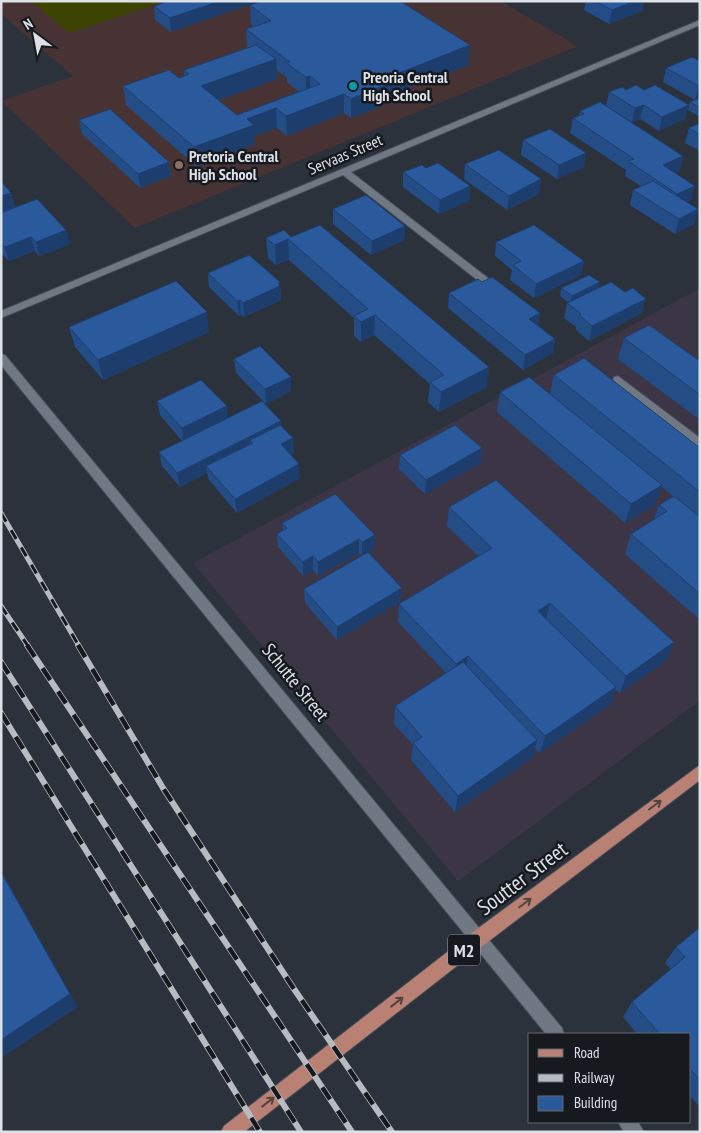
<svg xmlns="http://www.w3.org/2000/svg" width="701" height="1133" font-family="'PT Sans Narrow',sans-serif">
<rect width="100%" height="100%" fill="#2b323c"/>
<path fill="#3b3546" d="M700 288V701L458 881 193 563Z"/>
<path fill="#473333" d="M1 1H500L578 46 135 228 1 101 73 76 1 14Z"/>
<path fill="#3d4300" d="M31 1H162L163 2 69 33Z"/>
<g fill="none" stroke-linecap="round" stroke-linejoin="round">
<g stroke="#474e56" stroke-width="2">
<path id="minor" d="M700 20V25L351 172 502 289V293H494L343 175 1 318V311Z
M1 354 5 355 562 1028 564 1034H546L1 365Z
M618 376 700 438V448L614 383 613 380 614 377Z
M618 1122H638L644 1132H624Z"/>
</g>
<g stroke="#474e56" stroke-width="2">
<path id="major" d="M700 765V780L485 944 244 1132H221L224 1126 473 932Z"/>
</g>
<use href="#minor" fill="#707884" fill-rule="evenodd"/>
<use href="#major" fill="#b98074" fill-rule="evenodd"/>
<g stroke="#b6bcc2" stroke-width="5">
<path id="rail-far1" d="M1 513 79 646
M1 606 28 646"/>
</g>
<g stroke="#b6bcc2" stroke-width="6">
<path id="rail" d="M27 645 352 1132
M78 645 163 788 292 986 392 1132
M1 662 301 1132
M1 713 260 1132"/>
</g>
<use href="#rail-far1" stroke="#16191e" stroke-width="3" stroke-dasharray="10" stroke-linecap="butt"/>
<use href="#rail" stroke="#16191e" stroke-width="4.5" stroke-dasharray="14" stroke-linecap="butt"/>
</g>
<path fill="#244d86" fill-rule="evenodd" d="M169 1 171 32 155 20 154 6Z
M586 1H644L642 11 609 24 584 10Z
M250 5 469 65 385 97V105L351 118 344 113 287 136 277 128 254 136 255 144 197 167 126 105 123 86 179 78 184 76V70L247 48 246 29 254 26 251 24ZM276 70 287 78V82L299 92 237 115 218 100 277 79Z
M700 61V117L688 110 690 102 695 100 663 82 666 68Z
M626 90 685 119 659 131 640 119 632 122 606 106 609 92Z
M580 111 683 156 680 170 674 173 691 200 687 202 698 209 694 224 675 234 630 205 633 190 641 186 625 176 626 170 570 133 573 118 579 116Z
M79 120 169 162 171 176 140 188 82 134Z
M700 123V151L685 143 689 128Z
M523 140 584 167 557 179 521 155Z
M465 164 541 179 539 194 507 210 464 179Z
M403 172 470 186 469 201 439 214 403 187Z
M11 193 15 207 66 230 70 244 39 256 35 251 9 261 1 253V212Z
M333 209 405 226 404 240 371 255 333 224Z
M291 237 487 387 439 412 428 402 430 384 374 335 361 342 354 336V318L289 260 276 265 268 258 266 238Z
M496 242 584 261 581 275 534 298 510 280 512 270 495 256Z
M208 273 280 285 281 300 244 317 241 315 239 316 209 287Z
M482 282 540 313 538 325 555 339 553 353 523 370 448 308 449 293Z
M561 288H599L642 313 589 341 576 330V327L564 318 567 303H569L560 296Z
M69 327 209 332 103 380 75 347Z
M624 338 700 361V420L618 359Z
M234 359 291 377V391L266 404 236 373Z
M554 375 700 448V620L625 554 631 534 654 519 659 505 673 496 661 486 655 505 625 523 497 412 500 392 550 394Z
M157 401 228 418 281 426 294 453 291 454 300 478 237 513 209 480 207 473 180 487 162 466 159 452 182 441 160 415Z
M482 448 481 463 425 494 399 469 400 455Z
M449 507 667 660 620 693 615 689 610 705 540 753 535 748 533 757 455 812 411 760 413 745 394 724 395 706 446 673 398 622 399 604 478 556 447 526Z
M282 523 375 535 374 549 368 552 401 601 337 640 305 603 304 589 362 556 359 553 318 576 313 570 303 576 278 547 277 534 283 530Z
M700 927V1107L690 1096V1034H637L623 1017 632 1002 671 969 665 963 676 947Z"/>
<path fill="#1d3e6d" d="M220 1H261L171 32 170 18Z
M635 1H644L642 11 609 24 612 10Z
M470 45 469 65 385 97V105L351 118V99L379 81Z
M276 59 277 79 203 106 201 86Z
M310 76V95L306 97V77Z
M699 86H700V98L695 100Z
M344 94V113L287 136 286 116Z
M644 105 640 119 632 122 635 108Z
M689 105 685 119 659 131 662 117Z
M276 108 277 128 254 136 255 144 197 167 194 147 247 119Z
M586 153 584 167 557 179 559 165Z
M683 156 680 170 659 179 663 165Z
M169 162 171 176 140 188 138 174Z
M541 179 539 194 507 210 509 196Z
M470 186 469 201 439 214 440 200Z
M695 186 691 200 673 208 677 194Z
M11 193 15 207 1 212V196Z
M698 209 694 224 675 234 679 219Z
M405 226 404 240 371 255 372 241Z
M66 230 70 244 39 256 36 242Z
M31 237 35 251 9 261 5 247Z
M288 239 289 260 276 265 275 245Z
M584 261 581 275 534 298 536 284Z
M280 282 281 300 244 317 243 303Z
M600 282 598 290 570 304 572 296Z
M646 299 642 313 589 341 592 326Z
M240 300 241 315 239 316 237 301Z
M207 312 209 332 103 380 98 360Z
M540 313 537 328 529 319Z
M375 315 374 335 361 342V322Z
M555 339 553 353 523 370 525 355Z
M489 367 487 387 439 412 441 392Z
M291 377V391L266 404 265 389Z
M227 406 228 421 184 442 182 428Z
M281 421 282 435 253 443 250 440 251 451 206 466 207 473 180 487 177 473Z
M293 438 294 453 282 459 281 444Z
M482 448 481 463 425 494 426 480Z
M299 464 300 478 237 513 235 499Z
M662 485 655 505 625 523 631 504Z
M375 535 374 549 362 556V542Z
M359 539V553L318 576V562Z
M313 556V570L303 576V562Z
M402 588 401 601 337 640V627Z
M550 603 545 622 538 611Z
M674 642 667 660 620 693 626 676Z
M468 656 465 674 454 682 456 664Z
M616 687 610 705 540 753 545 736Z
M537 740 533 757 455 812 458 796Z
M1 870 78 1007 3 1057 1 1055Z"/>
<path fill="#2a599c" stroke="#1d3e6d" d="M169 1H220L170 18 154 6Z
M262 1H400L470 45 379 81 385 85 351 99 344 94 286 116 276 108 247 119 254 125 194 147 123 86 169 70 179 78 189 74 184 70 256 45 276 59 201 86 237 115 320 84 310 76 306 77 286 63 290 62 246 29 271 21 250 5Z
M595 1H635L612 10Z
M692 57 700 61V86H699L666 68Z
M636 85 644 90 655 85 689 105 662 117 644 105 635 108 609 92 622 87 626 90Z
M700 98V108L690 102Z
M600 102 683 156 663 165 695 186 677 194 628 161 634 159 573 118 584 114 580 111Z
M110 109 169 162 138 174 79 120Z
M700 123V135L689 128Z
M550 129 586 153 559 165 523 140Z
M499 150 541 179 509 196 465 164Z
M438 163 470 186 440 200 403 172 422 165 426 168Z
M1 181 11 193 1 196Z
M653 181 698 209 679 219 633 190Z
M366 195 405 226 372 241 333 209Z
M37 199 66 230 36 242 31 237 5 247 1 243V213Z
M320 225 489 367 441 392 430 382 444 375 375 315 361 322 354 316 368 309 288 239 275 245 266 238 284 230 291 237Z
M534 225 584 261 536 284 513 265 521 261 496 242Z
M249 255 280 282 278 283 280 286 243 303 240 300 237 301 208 273Z
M589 275 600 282 572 296 561 288Z
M492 277 540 313 529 319 555 339 525 355 449 293 478 279 482 282Z
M176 281 207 312 98 360 69 327Z
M611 282 625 292 633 288 646 299 592 326 579 315 581 314 567 303Z
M649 325 700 361V395L624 338Z
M260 346 291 377 265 389 234 359Z
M584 358 700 448V492L554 375Z
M529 377 662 485 631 504 500 392Z
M201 380 227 406 182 428 157 401Z
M262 401 281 421 177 473 159 452Z
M280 425 293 438 281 444 299 464 235 499 206 466 253 443 250 440Z
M455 425 482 448 426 480 400 455Z
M496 480 674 642 626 676 550 603 538 611 616 687 545 736 468 656 456 664 399 604 492 548 449 507Z
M335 494 375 535 362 542 359 539 318 562 313 556 303 562 277 534 287 528 282 523Z
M674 496 700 517V594L631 534 667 511 659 505Z
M368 552 402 588 337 627 304 589Z
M463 662 537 740 458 796 413 743 422 737 395 706Z
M1 872 70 994 1 1040Z
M700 927V1080L690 1069V1034H660L632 1002 685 957 676 947Z"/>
<defs><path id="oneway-shaft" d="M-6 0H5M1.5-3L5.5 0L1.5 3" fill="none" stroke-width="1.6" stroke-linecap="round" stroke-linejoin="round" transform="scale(1.25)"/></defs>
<g stroke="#574240">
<use href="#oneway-shaft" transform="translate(655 805) rotate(-37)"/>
<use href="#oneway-shaft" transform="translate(525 903) rotate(-37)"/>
<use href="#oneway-shaft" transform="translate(397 1002) rotate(-38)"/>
<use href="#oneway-shaft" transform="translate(268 1102) rotate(-38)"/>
</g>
<circle fill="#0f9aa8" stroke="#16191e" stroke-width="2" cx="353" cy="86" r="5"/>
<circle fill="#8d6e63" stroke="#16191e" stroke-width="2" cx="179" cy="165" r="5"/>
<g text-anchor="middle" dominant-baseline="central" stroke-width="5" stroke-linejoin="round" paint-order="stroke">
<g font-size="16" font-weight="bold" fill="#dce1e7" stroke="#16191e" text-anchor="start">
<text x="363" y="77">Preoria Central<tspan x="363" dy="18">High School</tspan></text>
<text x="189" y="156">Pretoria Central<tspan x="189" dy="18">High School</tspan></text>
</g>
<g font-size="16" fill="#dce1e7" stroke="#16191e">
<text transform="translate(345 154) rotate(-23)">Servaas Street</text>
</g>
<rect fill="#16191e" stroke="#a1a5ab" stroke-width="1" x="448" y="934.5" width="32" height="31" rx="4"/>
<g font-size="18" font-weight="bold" fill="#dce1e7">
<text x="464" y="950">M2</text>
</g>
<g font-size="19" fill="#dce1e7" stroke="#16191e">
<text transform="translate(296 682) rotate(51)">Schutte Street</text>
</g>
<g font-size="22" fill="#dce1e7" stroke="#16191e">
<text transform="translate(522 878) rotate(-37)">Soutter Street</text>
</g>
</g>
<rect width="701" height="1133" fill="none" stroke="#dce1e7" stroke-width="5"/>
<rect x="528" y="1033" width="162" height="90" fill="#16191e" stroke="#65696e"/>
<rect x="538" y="1049" width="25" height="8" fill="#b98074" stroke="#65696e"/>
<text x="574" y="1058" font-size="15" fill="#dce1e7">Road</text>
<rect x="538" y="1074" width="25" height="8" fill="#b6bcc2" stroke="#65696e"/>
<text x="574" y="1083" font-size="15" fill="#dce1e7">Railway</text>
<rect x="538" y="1096" width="25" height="15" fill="#2a599c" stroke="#65696e"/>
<text x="574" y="1108" font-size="15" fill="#dce1e7">Building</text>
<g transform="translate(35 35) rotate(328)" stroke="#16191e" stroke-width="4" paint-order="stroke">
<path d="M0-4L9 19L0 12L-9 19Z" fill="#dce1e7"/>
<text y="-8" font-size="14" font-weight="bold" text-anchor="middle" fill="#dce1e7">N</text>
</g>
</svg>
